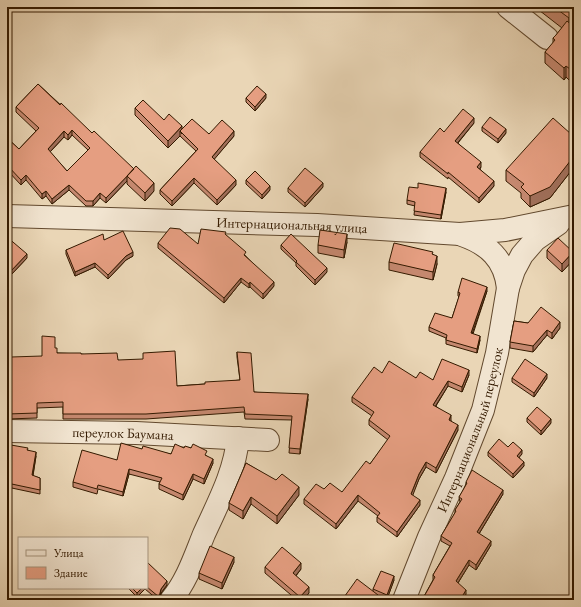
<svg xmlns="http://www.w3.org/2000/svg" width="581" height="607" font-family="'EB Garamond',serif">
<rect width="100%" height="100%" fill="#ead6b6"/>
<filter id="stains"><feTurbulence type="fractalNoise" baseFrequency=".005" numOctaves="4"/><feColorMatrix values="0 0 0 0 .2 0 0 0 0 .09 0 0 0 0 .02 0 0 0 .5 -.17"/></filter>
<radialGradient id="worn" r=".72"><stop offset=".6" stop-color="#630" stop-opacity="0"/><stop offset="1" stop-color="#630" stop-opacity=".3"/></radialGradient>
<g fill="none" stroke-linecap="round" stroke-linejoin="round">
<g stroke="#62492e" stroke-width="24">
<g id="minor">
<path d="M508 7 547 38"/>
<path id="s1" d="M7 216 317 225 460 234 505 230 574 216"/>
<path d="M462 235C488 244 505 259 508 288"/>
<path id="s2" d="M7 431 136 433 268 440"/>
<path d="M171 600C187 581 195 556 204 534 218 503 235 472 238 438"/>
<path id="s3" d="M404 600 429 537 456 478 483 410 497 353 508 288 514 270 522 255 535 240 558 224"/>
</g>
</g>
<use href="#minor" stroke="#f1e4d0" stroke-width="22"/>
</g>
<path fill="#c5886f" stroke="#341a00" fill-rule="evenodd" d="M535 7H574L570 81 566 77 564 80 545 63V52L553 43V38L556 35 562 28Z
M38 84 154 191 145 201 127 184V181L106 203 100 198 93 206H86L69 190 52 204 46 196 42 199 26 180 21 185 7 170V138L19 149 36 131 16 112V107ZM72 135 88 150 67 171 50 152 64 137 68 140Z
M246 98H266L255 111 246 102Z
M135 108 164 120 182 129 209 134 234 136 214 159 236 185 217 205 194 183 172 206 160 194V190L196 151 180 136 168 148 135 115Z
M474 123 458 143 481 167 480 169 494 186 479 203 448 177V179L420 157V152L444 132Z
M482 127 506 133 498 143 482 131Z
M574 132V174L571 171 550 198 530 207 521 198V193L506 181V170L571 134Z
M246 180 270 190 262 199 246 184Z
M323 187 305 207 288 192V188Z
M446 192 441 219 414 215 415 206 407 204V200Z
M226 235 274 286 263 299 250 287 249 288 241 282 224 303 158 248V243L198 244Z
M7 237 27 258 10 276 7 274Z
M104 240 133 256 126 260 108 279 95 267 75 276 66 254V250Z
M347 242 344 258 318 253V245Z
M281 245 327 272 315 285 296 266V263L281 249Z
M547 250 573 260 562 272 547 258Z
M433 254 437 264 433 280 389 270V262Z
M487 291 473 334 480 340 477 353 446 344V338L429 331V327L452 318 459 297 458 296V292Z
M514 321 560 328 552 339 547 335 533 352 510 348V342Z
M55 348 57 353 81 354 118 360 177 386 205 384 240 380 237 357V352L254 392 308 399 300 454 289 453 292 420 245 419 244 412 146 419H63V407L37 408V418L7 419V379H11L42 356Z
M382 373 416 378 433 380 469 375 462 392 448 386 436 406 451 420V421L458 430 436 473 426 467 419 479 412 495 420 505 397 537 377 522V517L378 516 358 501 336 529 304 504V499L324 489 342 492 370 464 388 440 369 425V420L372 416 352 402V397Z
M512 378H547L534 397 512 382Z
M527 418 551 423 541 435 527 422Z
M7 447 28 450 36 456 33 476 40 478V494L7 487Z
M508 447 522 454 519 457 524 466 513 478 488 456V452Z
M184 448 207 456 213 463 204 484 193 479 183 500 159 489V484L160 482 129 474 123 496 98 489 97 494 73 487V482L117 460 142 449 171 454Z
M246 463 299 495 277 524 251 504 243 519 229 510V503Z
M466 482 503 494 479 534 491 545 476 570 469 565 458 583 466 594 463 600H422L433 580V575L450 546 441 541V536L455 513V510L460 502 459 497 466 486Z
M147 562 167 585 161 593 159 600H158L145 589 137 597 128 588H147Z
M234 562 222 589 199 579V573Z
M265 567 301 569 296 576 309 593 303 600H297L265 573Z
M394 580 387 599 377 595 378 599 377 600H342L373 592V589Z"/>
<path fill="#a06f5a" stroke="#341a00" d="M574 12V27L569 33V18Z
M574 65V76L570 81V69Z
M566 66V77L564 80V68Z
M266 94V98L255 111V107Z
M474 118V123L455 146V141Z
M182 126V134L180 131V136L168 148V141Z
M506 129V133L498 143V139Z
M72 130V135L68 140V135Z
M64 131V137L48 154V149Z
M234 131V136L212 162V157Z
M571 160V171L550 198 530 207V196Z
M481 162V167L477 172V167Z
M26 175V180L21 185V180Z
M127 176V181L106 203V198Z
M194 178V183L172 206V201Z
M236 180V185L217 205V200Z
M494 181V186L479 203V198Z
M154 183V191L145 201V193Z
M323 183V187L305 207V203Z
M69 185V190L52 204V199Z
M270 186V190L262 199V195Z
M446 188V192L441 219V215Z
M46 191V196L42 199V194Z
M100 193V198L93 206V201Z
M347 234V242L344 258V250Z
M133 252V256L126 260 108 279V275L126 256Z
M573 252V260L562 272V264Z
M27 254V258L10 276V272Z
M437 256V264L433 280V272Z
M95 263V267L75 276V272Z
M327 268V272L315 285V280Z
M241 278V282L224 303V298Z
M250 282V287L249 288V284Z
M274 282V286L263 299V294Z
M487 287V291L471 337V333Z
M560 322V328L552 339V333Z
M547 330V335L533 352V346Z
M480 336V340L477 353V349Z
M469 370V375L462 392V387Z
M547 374V378L534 397V393Z
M448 381V386L433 410V405Z
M308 394V399L300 454V449Z
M451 415V420L449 425V420Z
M551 419V423L541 435V431Z
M458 425V430L436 473V468Z
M522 450V454L517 460V456Z
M36 452V456L32 480V475Z
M213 459V463L204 484V479Z
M426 462V467L419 479 411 500V494L419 474Z
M524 462V466L513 478V474Z
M129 469V474L123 496V492Z
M193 474V479L183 500V495Z
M299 487V495L277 524V516Z
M503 490V494L477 537V532Z
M358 495V501L336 529V524Z
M251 497V504L243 519V511Z
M420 500V505L397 537V532Z
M491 541V545L476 570V565Z
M234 557V562L222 589V583Z
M469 560V565L456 586V581Z
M301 563V569L293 579V573Z
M394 576V580L387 599V595Z
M167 581V585L161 593 159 600 161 589Z
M309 587V593L303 600H300V597Z
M142 588H145V589L137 597V593Z
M466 590V594L463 600H460Z
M378 595V599L377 600H374Z"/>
<path fill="#e59e81" stroke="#341a00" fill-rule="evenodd" d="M554 7H574V12L569 18Z
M567 21 574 27V65L570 69 566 66 564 68 545 52 555 40 553 38 556 35Z
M38 84 60 105 61 103 92 133 94 131 134 169 106 198 100 193 93 201H86L69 185 52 199 46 191 42 194 26 175 21 180 7 165V138L19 149 39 128 16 107ZM72 130 90 148 67 171 48 149 64 131 68 135Z
M257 86 266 94 255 107 246 98Z
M143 100 164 120 169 114 182 126 168 141 135 108Z
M463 109 474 118 455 141 481 162 477 167 494 181 479 198 448 172V174L420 152 440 128 444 132Z
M490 117 506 129 498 139 482 127Z
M553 118 571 134 573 132H574V163L571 160 550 187 530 196 521 187 524 184 506 170Z
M192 119 209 134 222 120 234 131 212 157 236 180 217 200 194 178 172 201 160 190 198 149 180 131Z
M136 166 154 183 145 193 127 176Z
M305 168 323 183 305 203 288 188Z
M255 171 270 186 262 195 246 180Z
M418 183 446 188 441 215 414 211 415 202 407 200 409 187 418 188Z
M170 228 180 229 198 244 201 229 226 232 225 234 246 252 244 255 274 282 263 294 250 282 249 284 241 278 224 298 158 243Z
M320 230 347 234 344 250 318 245Z
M123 231 133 252 126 256 108 275 95 263 75 272 66 250 103 234 104 240Z
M291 234 327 268 315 280 296 262 297 261 281 245Z
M7 237 27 254 10 272 7 269Z
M558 238 573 252 562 264 547 250Z
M394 243 433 252 432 254 437 256 433 272 389 262Z
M462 278 487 287 471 333 480 336 477 349 446 340 447 335 429 327 435 313 452 318 460 293 458 292Z
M541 307 560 322 552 333 547 330 533 346 510 342 514 321 528 323Z
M42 336 55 337V348H57V353H81V354L117 353 118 360 143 359V353L175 351 177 386 205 384V382L240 380 237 352 251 353 254 392 308 394 300 449 289 448 292 416 245 414 244 407 146 414H63V402L37 403V413L7 414V379H11V357L42 356Z
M442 359 469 370 462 387 448 381 433 405 451 415 449 420 458 425 436 468 426 462 419 474 411 494 420 500 397 532 377 517 380 513 358 495 336 524 304 499 316 484 324 489 330 483 342 492 366 461 370 464 390 436 369 420 374 412 352 397 374 367 382 373 389 361 416 378 420 372 433 380Z
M525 359 547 374 534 393 512 378Z
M537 407 551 419 541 431 527 418Z
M499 439 508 447 513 442 522 450 517 456 524 462 513 474 488 452Z
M121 443 142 449 143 446 171 454 175 444 184 448 185 446 191 448 193 444 207 451 205 455 213 459 204 479 193 474 183 495 159 484 162 478 129 469 123 492 98 485 97 489 73 482 82 450 117 460Z
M11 445 28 448 27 450 36 452 32 475 40 478V490L7 483V447L10 448Z
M246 463 276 480 282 474 299 487 277 516 251 497 243 511 229 503Z
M472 470 503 490 477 532 491 541 476 565 469 560 456 581 466 590 460 600H422L435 577 433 575 452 543 441 536 456 511 455 510 462 499 459 497 467 483 466 482Z
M210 546 234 557 222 583 199 573Z
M282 547 301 563 293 573 309 587 300 597 265 567Z
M147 562 167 581 161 589 159 597 147 587Z
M381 571 394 576 387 595 373 589Z
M357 579 378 595 374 600H342Z
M132 588H142L137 593Z"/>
<g text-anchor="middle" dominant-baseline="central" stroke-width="3.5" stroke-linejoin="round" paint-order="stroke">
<g font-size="14" fill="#341a00" stroke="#f1e4d0">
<text stroke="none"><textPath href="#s1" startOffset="285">Интернациональная улица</textPath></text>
<text stroke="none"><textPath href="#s3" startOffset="183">Интернациональный переулок</textPath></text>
<text stroke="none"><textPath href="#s2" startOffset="116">переулок Баумана</textPath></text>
</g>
</g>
<rect width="581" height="607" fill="none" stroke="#ead6b6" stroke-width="24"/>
<rect x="8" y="8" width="565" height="591" fill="none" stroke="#341a00" stroke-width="2"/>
<rect x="12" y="12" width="557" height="583" fill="none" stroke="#341a00"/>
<rect x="18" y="537" width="130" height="52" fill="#f1e4d0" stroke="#a5937d"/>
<rect x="26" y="550" width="20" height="6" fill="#f1e4d0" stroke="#a5937d"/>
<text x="54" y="557" font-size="12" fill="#341a00">Улица</text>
<rect x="26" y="567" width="20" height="12" fill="#e59e81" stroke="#a5937d"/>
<text x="54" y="577" font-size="12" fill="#341a00">Здание</text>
<rect width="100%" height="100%" filter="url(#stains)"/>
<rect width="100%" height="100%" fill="url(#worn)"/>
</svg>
